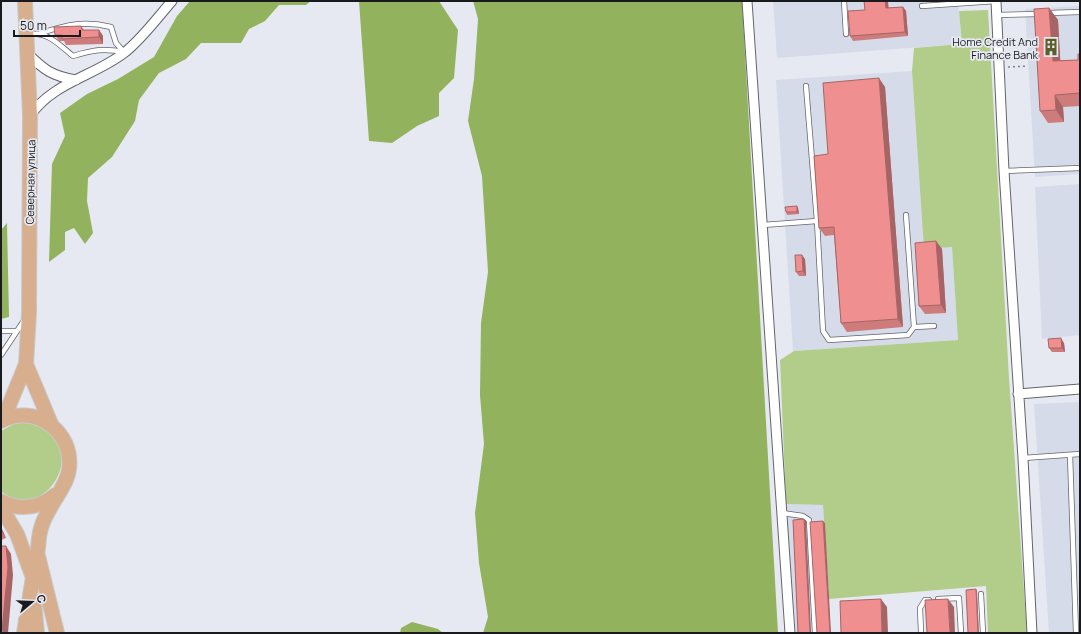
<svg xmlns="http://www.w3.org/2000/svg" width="1081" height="634" font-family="Manrope,sans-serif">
<rect width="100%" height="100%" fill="#e6e9f1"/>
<path fill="#d6dbe9" d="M773 1H958L962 44 777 58Z
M1080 6V174L1035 177 1025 9Z
M912 71 924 248 952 247 958 340 793 351 776 80Z
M1080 184V335L1042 339 1035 187Z
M1080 402V633H1049L1034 404Z
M786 504 823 505 831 633H796Z"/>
<path fill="#b2cd8a" d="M988 10 1009 378 1027 633H988L986 586 829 599 823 505 786 504 780 360 794 351 958 340 952 247 924 249 912 71 914 48 962 44 959 11Z
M26 422C99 439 45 529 1 491V431L14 424Z"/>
<path fill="#92b25e" d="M190 1H311L306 5H279L265 21 249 29 241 43H201L186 59 159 73 139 100 135 121 112 157 88 178 87 201 93 233 85 244 74 228 65 232V250L49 262 52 164 65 136 60 113 87 94 118 79 154 57 177 16Z
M359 1H439L458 30 454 78 439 93V116L417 126 392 143 369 141Z
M473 1H742L778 633H483L488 617 479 563 475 513 484 444 480 395 481 323 488 272 482 176 468 121 474 79 478 19Z
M7 223 9 317 1 319V230Z
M412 622 438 629 443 633H400L401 628Z"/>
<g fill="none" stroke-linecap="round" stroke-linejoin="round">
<g stroke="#63656c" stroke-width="6">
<path id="service" d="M844 1 846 34
M922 6 996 1
M1048 13 1080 12
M997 15 1039 14
M29 34C49 32 58 44 73 56 93 50 103 48 124 52L116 43 111 27C84 20 66 25 41 33
M1004 171 1080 168
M817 221 823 331 829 340 908 335 914 327 906 215
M763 225 817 221 806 86
M914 327 934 326
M1 331H17
M1 355 25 319
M1070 455 1076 633
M1023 458 1080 454
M782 513 803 516 809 520 815 633
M981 594 983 633
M938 599 959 598 961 633
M921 633 920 608 925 600H929"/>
</g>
<g stroke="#63656c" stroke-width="11">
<path id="minor" d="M747 1 790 633
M996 1 1004 171 1023 458 1032 633
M27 53C44 70 52 76 76 80
M30 116C52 83 94 76 124 53 142 39 157 18 172 1
M1018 394 1080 389"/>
</g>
<g stroke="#c8c8c9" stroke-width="16">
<path id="primary" d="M26 364 51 424
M3 420 26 364 29 313 30 116 25 1
M1 421C34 403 74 431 69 469 67 487 48 506 42 525 38 535 39 545 37 555 32 581 28 607 24 633
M1 501C19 511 40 508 55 495
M1 507 17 534 32 575
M38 556 57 633
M34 602 37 633"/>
</g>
<path stroke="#7f8187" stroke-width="1.5" stroke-dasharray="2 3" stroke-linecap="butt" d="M1008 67 1028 66"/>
<use href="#service" stroke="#fff" stroke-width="4.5"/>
<use href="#minor" stroke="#fff" stroke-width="9"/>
<use href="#primary" stroke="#d7af8f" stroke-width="14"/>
</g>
<path fill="#ce7b7b" d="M864 1H888V8L903 7 906 11 908 36 853 41 850 36 865 10Z
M1049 8 1058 20 1060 61 1078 60 1080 54V106L1063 107 1064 122 1048 123 1040 111Z
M81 26 84 30H99L103 36V44L66 45 64 41H59L55 35Z
M885 87 903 327 847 332 841 323 834 235 825 236 819 228 828 154Z
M798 208 799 214 787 215 786 212Z
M936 241 942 249 946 313 925 314 919 306Z
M805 259 806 276H799L796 272Z
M1064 343 1065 352H1052L1049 348Z
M1 527 6 538 1 540Z"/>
<path fill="#a76464" d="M885 1H888L889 12 886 8Z
M903 7 906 11 908 36 905 32Z
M1049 8 1058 20 1061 73 1053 61Z
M99 30 103 36V44L99 37Z
M879 78 885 87 903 327 898 319Z
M1055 95 1063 107 1064 122 1056 110Z
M797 206 798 208 799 214 797 212Z
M936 241 942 249 946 313 941 305Z
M802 255 805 259 806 276 803 271Z
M1061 338 1064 343 1065 352 1062 348Z
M804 519 806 521 811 633H810Z
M823 521 825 523 831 633H830Z
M1 527 6 538 1 531Z
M6 546 11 554 13 575 8 633H3L2 631Z
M976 589 977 591 979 633H978Z
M881 599 887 607 888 633H882Z
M948 599 954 607 955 633H950Z"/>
<path fill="#ef8f8f" stroke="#a76464" d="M864 1H885L886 8 903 7 905 32 850 36 848 11 865 10Z
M1049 8 1053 61 1078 60V54H1080V93L1055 95 1056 110 1040 111 1034 9Z
M81 26 82 30H99V37L62 39V35H55L54 27Z
M879 78 898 319 841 323 834 227 819 228 814 156 828 154 823 83Z
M797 206V212H786L785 207Z
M936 241 941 305 919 306 915 243Z
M795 255H802L803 271 796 272Z
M1061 338 1062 348H1049L1048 339Z
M804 519 810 633H798L793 520Z
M823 521 830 633H817L810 522Z
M1 546H6L8 567 2 631H1Z
M976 589 978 633H968L966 590Z
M881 599 882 633H841L840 601Z
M948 599 950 633H927L925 600Z"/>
<defs>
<g id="building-bare" transform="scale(1.38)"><path d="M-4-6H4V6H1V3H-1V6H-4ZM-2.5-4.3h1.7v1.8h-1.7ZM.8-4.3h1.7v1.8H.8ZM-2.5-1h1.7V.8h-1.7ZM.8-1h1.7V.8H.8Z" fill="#5b5e2b" stroke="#e6e9f1" stroke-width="2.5" paint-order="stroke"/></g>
</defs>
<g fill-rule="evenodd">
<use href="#building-bare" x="1051" y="47"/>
</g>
<g text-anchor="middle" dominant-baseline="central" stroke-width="3.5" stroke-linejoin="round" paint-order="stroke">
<g font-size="11" fill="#191a1d" stroke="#e6e9f1" text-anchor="end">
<text x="1038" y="41">Home Credit And<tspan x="1038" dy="13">Finance Bank</tspan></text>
</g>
<g font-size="11" fill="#191a1d" stroke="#e6e9f1">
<text transform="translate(30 182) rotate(-89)">Северная улица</text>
</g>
</g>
<rect width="1081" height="634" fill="none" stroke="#191a1d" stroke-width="4"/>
<g transform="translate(32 602) rotate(71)" stroke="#e6e9f1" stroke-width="3" paint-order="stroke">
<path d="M0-3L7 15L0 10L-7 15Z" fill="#191a1d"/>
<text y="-6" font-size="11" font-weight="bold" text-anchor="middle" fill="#191a1d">С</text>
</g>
<path d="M14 30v6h66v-6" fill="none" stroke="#191a1d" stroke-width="2"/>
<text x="20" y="30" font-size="12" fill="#191a1d" stroke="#e6e9f1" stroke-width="3" paint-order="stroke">50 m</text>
</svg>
